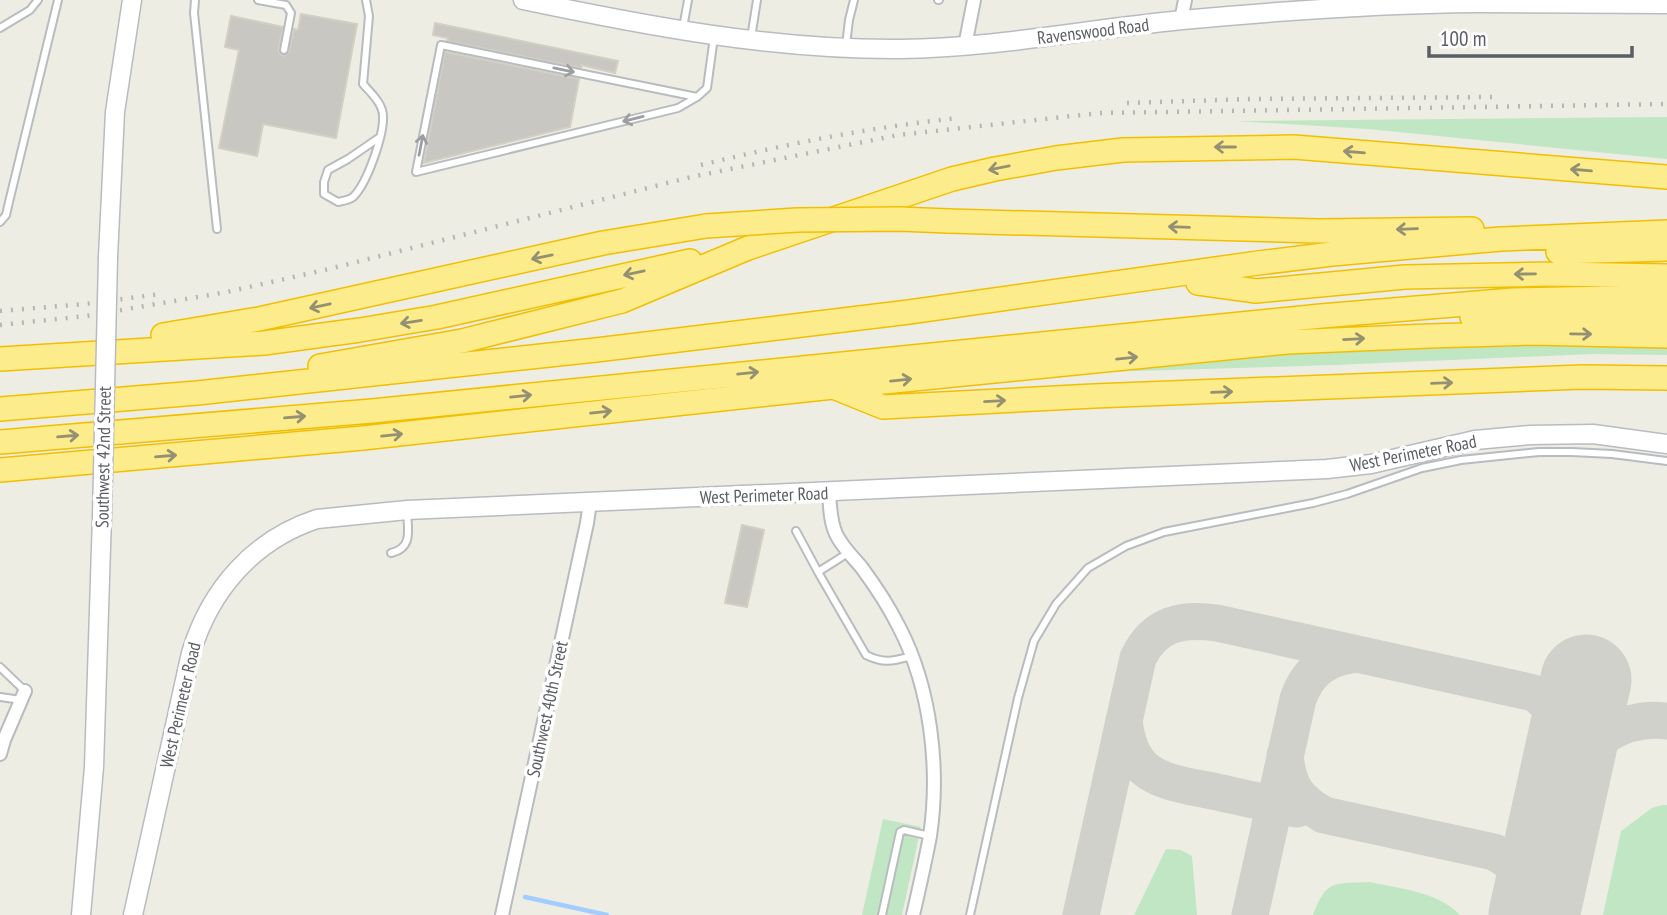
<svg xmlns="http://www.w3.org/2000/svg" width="1667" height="915" font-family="'PT Sans Narrow',sans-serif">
<rect width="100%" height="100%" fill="#eeede3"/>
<path fill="#c0e6c4" d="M1667 117V159L1368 129 1236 121Z
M1667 340V355L1592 354 1335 365 1102 372 1219 353Z
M1663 805H1667V915H1603L1621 831 1652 808Z
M883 819 921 827 902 915H862Z
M1166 849 1181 850 1192 856 1197 915H1134Z
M1369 882C1398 888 1439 892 1460 915H1313C1327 879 1333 884 1369 882Z"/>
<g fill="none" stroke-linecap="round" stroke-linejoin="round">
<path stroke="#a3cdff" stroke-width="4.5" d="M525 897 607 915"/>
<path stroke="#d1d1cc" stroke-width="37" d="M1124 720C1126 738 1131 757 1145 769 1162 784 1196 787 1217 792 1244 798 1270 804 1297 809
M1285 755C1288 786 1297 800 1324 815L1494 852C1521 866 1533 885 1532 915
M1567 784C1582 742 1622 716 1667 721
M1081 915 1138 658C1155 623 1182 618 1217 623L1534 693C1581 727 1566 759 1558 808
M1250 915 1298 699C1309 669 1326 658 1358 654"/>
<path stroke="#d1d1cc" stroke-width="91" d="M1534 915 1586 680"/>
</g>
<path fill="#c9c7c1" stroke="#d3cfc2" stroke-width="2" d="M301 14 357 24 336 138 263 124 257 156 219 148 239 50 225 47 231 16 283 27 278 50 280 54 284 56 289 52 294 29 298 30Z
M435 23 618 61 615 73 581 65V68L447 41 448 38 433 35Z
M445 52 579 79 570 127 424 163Z
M742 525 764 530 747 607 725 603Z"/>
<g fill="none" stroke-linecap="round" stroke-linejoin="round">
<g stroke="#b8bbc0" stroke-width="10">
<path id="lane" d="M195 0 194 13 217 229
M258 0 286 5 291 13 284 50
M366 0 369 16 363 84C371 93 383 104 383 116 384 135 367 184 353 197 349 200 343 201 338 202L324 194V182L328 170 348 159 380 137
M938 0H939
M0 28 30 10 38 0
M683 28 688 0
M751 38 757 0
M846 45 849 20 854 0
M697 97 441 45 416 172 678 108 697 97 707 88 714 37
M0 222 6 215 9 202 58 0
M796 531 818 572
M391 553C413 548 408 530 407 512
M848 553 818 572 866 655C884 664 893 661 912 656
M0 667 25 691
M0 697 21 700
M882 915 900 832 904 830 930 836
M970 915 1018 698 1034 641 1056 604 1088 568 1126 546 1164 532 1313 503 1347 494 1422 468 1461 460 1539 452H1572L1612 454 1667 461"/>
</g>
<g stroke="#b8bbc0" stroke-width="16">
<path id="street" d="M1181 20 1185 0
M965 46 974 0
M829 492C830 506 830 521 836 534 842 547 853 557 862 568 876 587 889 607 899 627 931 688 940 769 930 836 925 863 919 889 913 915
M0 754 4 740 25 691
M502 915 587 523 590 502"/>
</g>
<g stroke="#b9bbc2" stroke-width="21">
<path id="secondary" d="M523 0C647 26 773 50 900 49 995 48 1088 29 1182 20 1279 11 1378 4 1476 3 1540 3 1603 4 1667 4
M108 257 115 112 132 0
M81 915 94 767 102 516
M133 915 191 653C210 590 253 540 317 519L407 510 1327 469 1371 464 1475 440 1530 435 1593 434 1667 444"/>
</g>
<g stroke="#f2bf00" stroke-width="26">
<path id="highway" d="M948 221 1319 231 1472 229
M1558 252 1667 249
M1198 283 1256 291 1405 277 1554 274 1667 276
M1472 317 1667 319
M163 335 259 319 603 243 706 226
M0 359 264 343 360 330 437 317 690 261
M320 366 462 341 622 301 748 248 952 179 995 169 1056 158 1123 150 1294 147 1667 177
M836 388 883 407 1094 396 1582 377 1667 378
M0 409 197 393 596 350 909 312 1258 263 1332 254 1501 239 1667 232
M0 442 372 411 1321 316 1513 300 1667 297
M0 470 363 438 833 387 1287 342 1429 336 1532 333 1667 336"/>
</g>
<use href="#lane" stroke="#fff" stroke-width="6"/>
<use href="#street" stroke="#fff" stroke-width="12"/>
<use href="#secondary" stroke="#fff" stroke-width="18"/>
<use href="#highway" stroke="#fdec8c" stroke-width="23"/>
<path stroke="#b4b5b5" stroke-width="4.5" stroke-dasharray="2 9" stroke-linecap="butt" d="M1127 103 1250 99 1494 97
M701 165C786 144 872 127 959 118
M0 311 85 304 160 294
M0 325 86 316 227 292 329 269 691 177 898 135 1100 113 1667 104"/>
<g stroke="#b9bbc2" stroke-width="21" stroke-linecap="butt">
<path id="secondary-bridge" d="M102 516 108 257"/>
</g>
<g stroke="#f2bf00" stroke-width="26" stroke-linecap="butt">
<path id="highway-bridge" d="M706 226 797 220 900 219 948 221"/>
</g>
<use href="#secondary-bridge" stroke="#fff" stroke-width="18"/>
<use href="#highway-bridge" stroke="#fdec8c" stroke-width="23"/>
</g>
<defs><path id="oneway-shaft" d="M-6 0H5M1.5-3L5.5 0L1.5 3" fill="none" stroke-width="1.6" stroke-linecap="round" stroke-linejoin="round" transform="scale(1.75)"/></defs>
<g stroke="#9d9ea2">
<use href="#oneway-shaft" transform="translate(564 70) rotate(12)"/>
<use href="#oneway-shaft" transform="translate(633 119) rotate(166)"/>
<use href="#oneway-shaft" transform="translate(421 145) rotate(-79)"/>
</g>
<g stroke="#949072">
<use href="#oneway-shaft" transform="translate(1225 147) rotate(180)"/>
<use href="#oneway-shaft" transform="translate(1354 152) rotate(-175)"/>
<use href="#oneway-shaft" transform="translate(999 168) rotate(169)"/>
<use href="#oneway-shaft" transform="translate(1581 170) rotate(-175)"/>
<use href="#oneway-shaft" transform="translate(1179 227) rotate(-178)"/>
<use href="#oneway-shaft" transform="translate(1407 229) rotate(178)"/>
<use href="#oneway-shaft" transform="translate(542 257) rotate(168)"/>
<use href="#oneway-shaft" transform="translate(634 273) rotate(168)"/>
<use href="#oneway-shaft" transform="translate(1525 274) rotate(179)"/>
<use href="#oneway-shaft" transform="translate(320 306) rotate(168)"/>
<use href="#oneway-shaft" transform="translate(411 322) rotate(171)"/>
<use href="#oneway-shaft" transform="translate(1581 334) rotate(1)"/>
<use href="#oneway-shaft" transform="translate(1354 339) rotate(-3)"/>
<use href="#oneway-shaft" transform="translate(1127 358) rotate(-6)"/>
<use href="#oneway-shaft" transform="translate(748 373) rotate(-6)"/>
<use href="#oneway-shaft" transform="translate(901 380) rotate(-6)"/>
<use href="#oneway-shaft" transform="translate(1442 383) rotate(-2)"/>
<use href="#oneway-shaft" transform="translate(1222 392) rotate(-2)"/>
<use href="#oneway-shaft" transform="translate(521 396) rotate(-6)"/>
<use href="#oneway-shaft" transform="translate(995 401) rotate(-3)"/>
<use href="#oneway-shaft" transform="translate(601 412) rotate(-6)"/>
<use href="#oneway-shaft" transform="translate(295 417) rotate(-5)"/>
<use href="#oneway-shaft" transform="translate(392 435) rotate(-6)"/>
<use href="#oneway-shaft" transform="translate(68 436) rotate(-5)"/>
<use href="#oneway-shaft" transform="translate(166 456) rotate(-5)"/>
</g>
<g text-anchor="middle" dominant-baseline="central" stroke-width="7" stroke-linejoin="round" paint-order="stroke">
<g font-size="18" fill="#5b5e64" stroke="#fff">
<text transform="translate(1093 31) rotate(-7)">Ravenswood Road</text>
<text transform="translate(1413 453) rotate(-11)">West Perimeter Road</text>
<text transform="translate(103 457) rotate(-89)">Southwest 42nd Street</text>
<text transform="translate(764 495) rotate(-2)">West Perimeter Road</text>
<text transform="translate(180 705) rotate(-77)">West Perimeter Road</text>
<text transform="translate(547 709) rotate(-78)">Southwest 40th Street</text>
</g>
</g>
<path d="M1429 46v10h203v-10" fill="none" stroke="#5b5e64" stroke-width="3.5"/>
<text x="1440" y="46" font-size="21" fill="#5b5e64" stroke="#ffffff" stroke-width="5" paint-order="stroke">100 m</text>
</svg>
